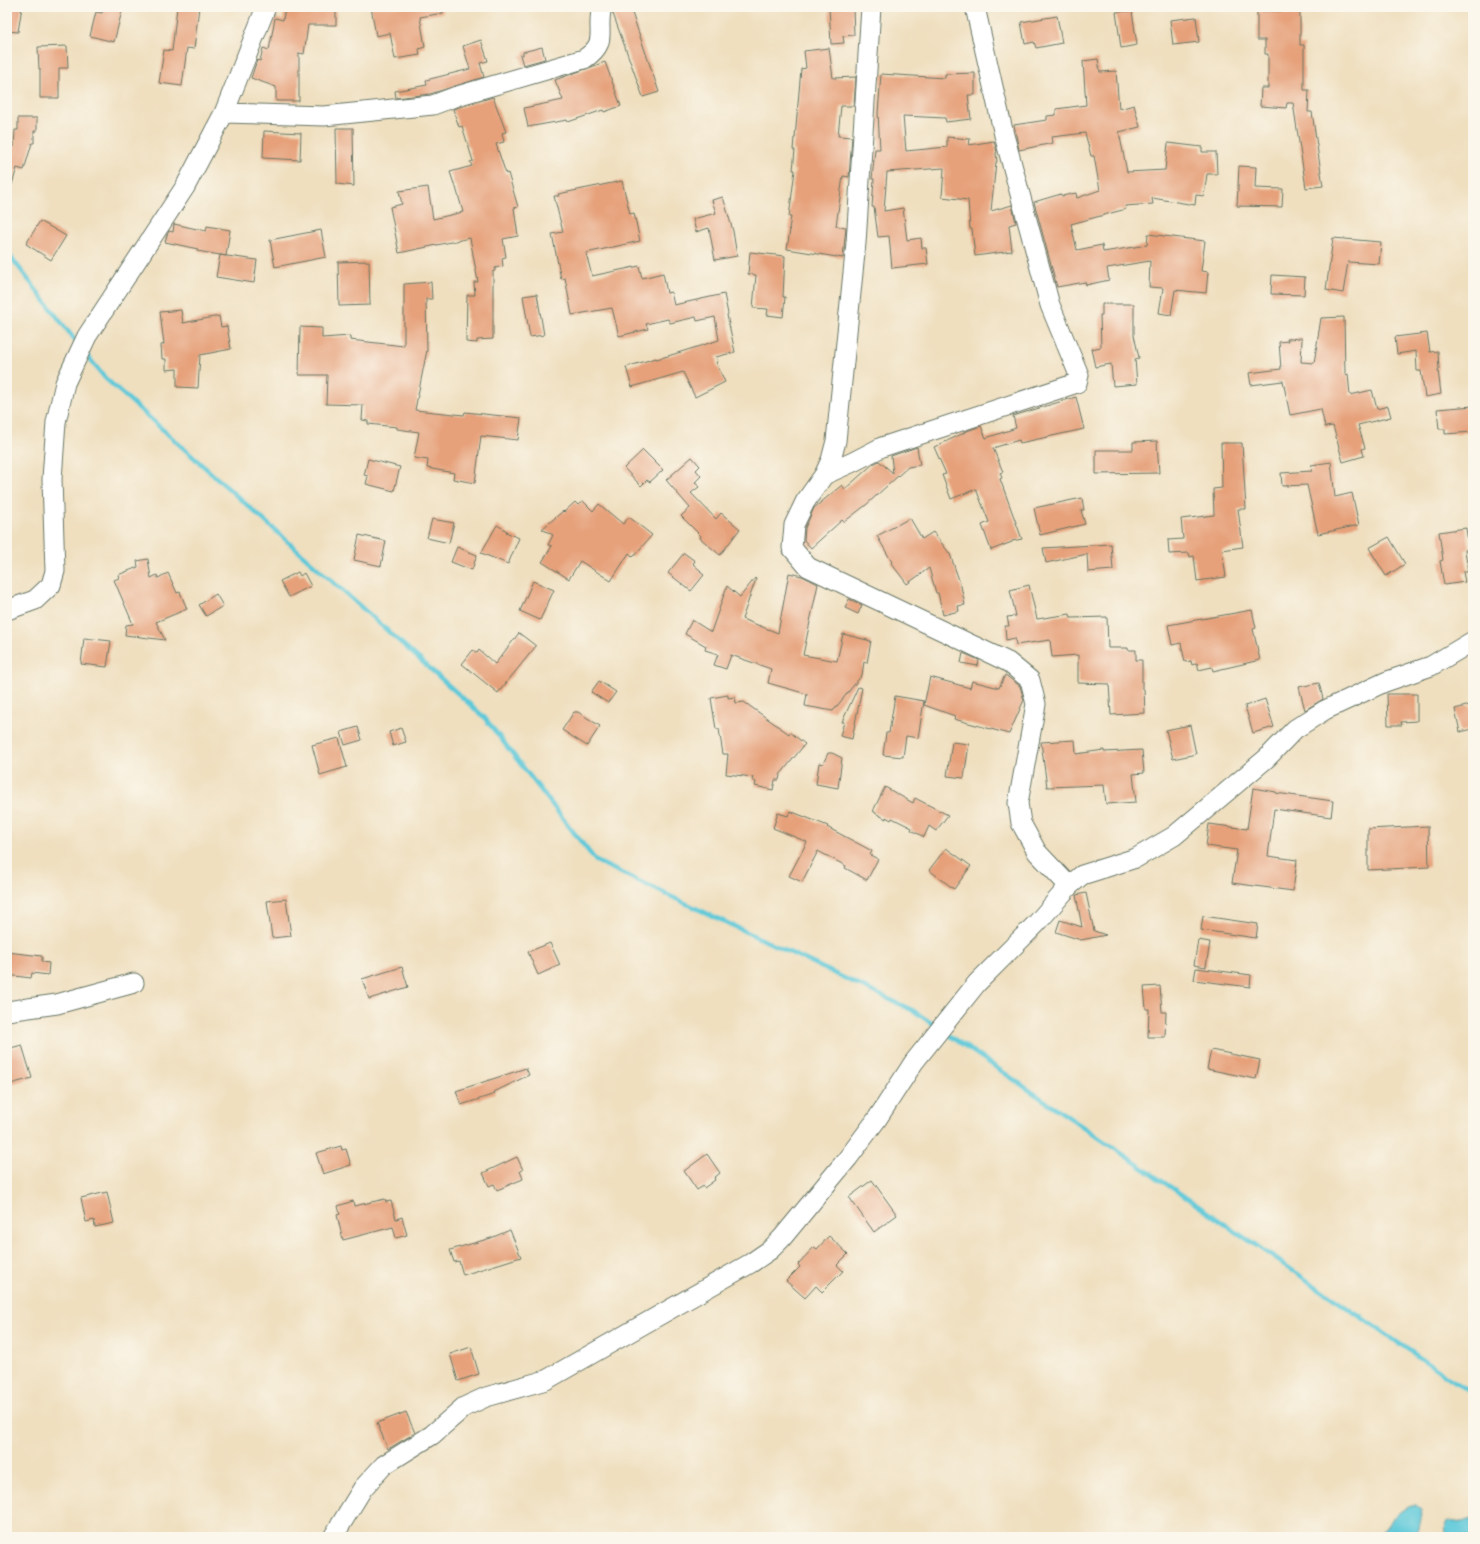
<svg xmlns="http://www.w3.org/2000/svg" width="1480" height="1544" font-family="Cardo,serif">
<rect width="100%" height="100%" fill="#fbf7ec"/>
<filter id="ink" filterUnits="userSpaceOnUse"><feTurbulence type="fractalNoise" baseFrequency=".025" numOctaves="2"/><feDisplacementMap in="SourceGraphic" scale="8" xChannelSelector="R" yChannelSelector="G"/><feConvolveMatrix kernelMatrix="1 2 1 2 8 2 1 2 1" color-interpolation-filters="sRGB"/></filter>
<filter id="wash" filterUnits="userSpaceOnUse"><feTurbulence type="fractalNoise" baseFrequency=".012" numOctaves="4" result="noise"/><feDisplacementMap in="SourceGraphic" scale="16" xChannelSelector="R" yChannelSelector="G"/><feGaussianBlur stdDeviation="0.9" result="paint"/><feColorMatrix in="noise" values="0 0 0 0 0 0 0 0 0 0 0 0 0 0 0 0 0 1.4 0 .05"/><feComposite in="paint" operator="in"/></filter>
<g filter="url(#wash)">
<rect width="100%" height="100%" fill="#efdfbf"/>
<path fill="#5fc9d9" stroke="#3f8386" d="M1411 1505H1416L1422 1510 1416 1537H1397L1394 1535 1390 1537H1379C1387 1524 1397 1511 1411 1505Z
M1473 1519V1537H1448C1445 1532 1445 1527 1446 1522L1449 1520 1463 1522Z"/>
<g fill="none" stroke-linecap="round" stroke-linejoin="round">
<path stroke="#5fc9d9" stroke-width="4.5" d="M7 252 78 344
M85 353 105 378 484 717 596 861 914 1011 937 1027
M943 1031 1473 1394"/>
</g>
<g id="blocks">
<path fill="#e6a17a" d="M9 7H22L18 32 7 31Z
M104 7H123L114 42 90 36 96 12 102 13Z
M177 7H199L194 49 187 48 182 86 159 83 164 50 172 51Z
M285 7H336V25H308L304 54 299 53V101H276V87L251 78 257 60 260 61 263 48 269 50 275 18 283 20Z
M371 7H442L443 13 420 17 425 47 419 49 420 55 395 59 390 33 376 36Z
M613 7H630L659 92 643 97 612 11Z
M829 7H853L854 35 843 36 844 43 831 44Z
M1132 11 1137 45 1121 48 1116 12Z
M1257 11H1300V45H1304V90H1309L1308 112H1312L1323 186 1306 188 1293 103H1287L1286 108 1260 106 1261 88H1268V54H1265V40H1257Z
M1057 16 1062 43 1036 48 1034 42 1025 44 1021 22Z
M1196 17 1199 42 1173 45 1170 20Z
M481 40 488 61 480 63 484 77 430 94 396 98 395 91 427 85 426 80 470 69 463 46Z
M67 46 68 68H59V98H40V69H39L38 47Z
M542 47 545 59 523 65 520 55H523V52Z
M829 48 833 78 856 77 854 106H841L838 136 852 137 849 177 843 176 836 226 846 227 843 258 787 249 790 230 789 229 791 217H789L795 170H793L795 150H793L794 138H795L801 69 806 68 804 51Z
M1098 59 1100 72 1116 71 1119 109 1134 105 1140 127 1119 132 1127 172 1165 170 1168 143 1202 147V152H1216L1217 174H1207L1204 196 1196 195 1195 205 1152 198 1153 204 1125 206 1126 209 1071 224 1077 250 1102 245 1103 252 1147 245 1148 234 1205 241 1201 271 1208 272 1206 293 1175 290 1171 315 1159 313 1163 288 1149 287 1150 261 1107 268 1109 280 1086 285 1085 282 1057 287 1034 202 1061 194 1062 196 1076 193 1077 198 1100 190 1094 156H1091L1085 133 1052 137 1053 143 1019 150 1014 125 1047 120V116L1056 115V109L1086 105 1083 61Z
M605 62 621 106 604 112 603 110 568 122 567 120 528 127 524 108 563 100 555 80Z
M975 73V95H968L971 119 946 122 945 118 903 116 906 151 947 147V137L970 139 969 145 994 141 997 152 996 153 997 162H996L991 211 1012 205 1016 223 1009 225 1012 251 975 256 972 229H970L968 200 942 197 944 168 887 172 884 211 903 208 907 240 921 238 922 248H926L928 264 892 268 889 236 878 237 874 207H872L874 179H872L875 149H880L878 113 881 74 945 78V74Z
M493 97 506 132 502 133 504 142 496 144 506 174 508 173 518 207 514 208 518 236 503 239 506 257 502 258 503 266 495 268V271H493V339L477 340V343L466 342 467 295H475L474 282H478L470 238 399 253 390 207 402 204 399 191 428 187 433 219 463 212 455 184H454L450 172 472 166 470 162 473 161 462 126 459 127 453 109Z
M18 118H37V131H34V143H32L24 170 17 168 10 191H7V144L14 147 15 130H18Z
M336 128H353L354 186 337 184Z
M264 131 301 133 300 160 263 158Z
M1239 166 1256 167 1255 188 1283 189 1282 207 1237 206Z
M622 181 630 214 634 213 640 241 586 253 592 276 639 266 642 278 663 273 667 293 671 292 674 305 724 294 728 314 727 315 735 352 716 357 718 362H716L725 382 695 397 683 372 632 387 626 367 656 358V359L668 356 719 340 715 317 697 321 696 317 670 323 668 319 646 324 648 329 619 336 612 308 572 315 565 278 561 279 552 234 563 232 554 196H559L558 194Z
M723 197 733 231 737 256 715 260 709 228 696 232 693 219 716 213 712 200Z
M40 221 66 236 51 260 26 244Z
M174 224 206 231 207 226 230 230 226 256 197 251 198 249 165 242 167 235 169 231 173 232Z
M321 230 326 257 275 267 270 240Z
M1333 238 1381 242 1379 264 1348 262 1343 293 1326 290Z
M750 252 785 256 783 297H785L783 317 767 315 768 309 753 308 756 275 748 274Z
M220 255 257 260 254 283 216 277Z
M369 261 370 305 339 306 338 262Z
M1272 275 1305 277 1304 295 1271 294Z
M431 282 432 299H426L427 350 415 410 464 415 465 412 521 418 518 440 481 436 475 483 453 479 454 473 427 468 428 460 414 458 419 432 397 429V427L368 424V421L362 420 363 405 326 404 327 375H299L300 327 322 328V338L350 336V340L404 346V284Z
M537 294 544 335 530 337 523 296Z
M1102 304H1134V335L1139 358 1135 359 1137 384 1113 386 1111 364 1095 367 1091 349 1101 347 1100 315H1102Z
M181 310 183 323 219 316 221 327 227 326 231 349 200 355 198 388 177 387V369L166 370V359H162L161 345 164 344 160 312Z
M1344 317 1345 375 1348 374 1350 395 1372 390 1377 409 1388 406 1391 417 1358 425 1365 448 1362 449 1364 456 1343 462 1333 426 1325 427 1321 409 1290 415 1283 381 1251 385 1249 373 1281 369 1279 342 1288 341 1287 339 1302 338 1301 362 1314 363 1321 318Z
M1427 333 1430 352 1438 351 1439 370H1438L1441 394 1425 397 1421 371H1417L1416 351 1397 354 1395 337Z
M1076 397 1084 429 1020 443 1019 440 993 448 1003 472 1000 473 1002 478 1000 479 1022 539 1012 541V542L991 550 982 525 989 522 976 489 951 499 942 475 946 474 934 447 964 433V432L981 426 986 438 1016 428 1013 416Z
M1473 406V432L1445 434V429H1439L1437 409Z
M1157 441 1159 473 1096 474V450H1133V442Z
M1221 443H1242L1246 509H1238L1243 547 1222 550 1226 577 1197 581 1194 556 1190 557 1189 553 1169 554 1168 540 1183 539 1181 519 1214 515 1213 489 1222 488Z
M917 447 920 465 908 467 866 505 844 522 842 520 811 548 804 540 805 528 814 508 842 485 845 489 873 464 879 461 893 473 891 456Z
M643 450 663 470 650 482 647 480 641 486 624 468Z
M692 457 700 466 696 470 701 476 695 482 699 487 691 493 716 519 721 513 740 529 720 555 700 538 701 536 681 516 690 508 666 480Z
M368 459 400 467 394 491 366 484 368 476 364 475Z
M1331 462 1335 497 1352 493 1359 525 1318 534 1307 485 1282 486 1281 473 1312 471 1311 465Z
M1082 498 1084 510H1081L1085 524 1040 535 1034 508Z
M583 501 593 511 599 504 623 524 629 517 652 535 633 557 629 553 611 581 580 561 569 579 542 562 552 546 548 545 553 535 542 529 563 511 564 512 575 502 578 505Z
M910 518 922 539 933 532 950 554 961 586 965 605 958 606 959 611 943 615 938 593H936L929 568 907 584 891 563 892 562 877 536Z
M432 519 454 523 449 543 427 538Z
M497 525 507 531 506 532 519 538 508 564 481 553Z
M1466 528 1469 549 1465 550 1468 572H1463L1465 582 1444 585 1440 561 1443 560 1439 532Z
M359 535 386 541 381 566 354 560Z
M1389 537 1405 564 1386 576 1369 548Z
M1111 544 1113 570 1088 572 1087 554 1046 563 1043 548Z
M457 547 477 555 472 570 451 562Z
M684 553 695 561 693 564 701 571 700 572 704 575 691 591 668 573Z
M148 559 151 578 157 575 158 578 168 573 177 593 180 592 187 609 156 622 165 640 125 635 126 625 133 624 114 580 119 578 118 575 138 567 137 561Z
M298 572 300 576 304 573 311 586 289 597 280 581Z
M789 573 802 576 818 584 803 655 837 661 843 634 871 641 867 663 864 662 862 675 833 711 805 706 807 694 768 683 771 669 731 655 726 669 714 665 718 654 705 650 706 646 685 634 692 620 711 632 727 586 740 597 755 578 756 579 742 619 778 633Z
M533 581 554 590 540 620 520 611Z
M1029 585 1037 619 1070 614 1071 618 1107 617 1108 648H1128V650H1136V660H1142V689H1144L1145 713 1111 715 1109 684 1078 683V655L1052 657 1050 640 1016 645 1015 638 1006 640 1005 626H1009L1007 617 1016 616 1010 590Z
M216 594 223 606 206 616 199 605Z
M849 599 862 605 858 614 845 608Z
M1252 610 1256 628 1253 629 1260 660 1213 671 1212 667 1199 670 1197 663 1192 665 1191 661 1185 662 1181 643 1172 645 1168 625Z
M519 633 536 646 498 693 462 664 473 650 477 653 479 650 495 664Z
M84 638 111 641 107 667 81 664Z
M963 653 979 660 978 666 961 663Z
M1005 675 1020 686 1024 700 1009 734 954 719 955 716 924 705 930 677 970 688 972 681 999 688Z
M599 681 616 692 608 703 591 692Z
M1319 683 1323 699 1305 710 1299 687Z
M858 687 862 688 852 739 840 736 844 722H842Z
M1387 694H1417V721L1401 722 1402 725H1388Z
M728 695V698L735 697 736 703 744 702 789 734 790 732 805 744 780 775 779 780H775L773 790 755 786 756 782 752 780 753 777 726 774 728 754H723L719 729H716L711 698Z
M895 696 924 701 918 738 906 736 903 757 883 755 886 733H889Z
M1265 699 1274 727 1253 733 1245 706Z
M1470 705 1473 716V729L1460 732 1455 709Z
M574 712H578L600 726 587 746 562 730Z
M1190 725 1196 754 1173 759 1166 730Z
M358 727 362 740 345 745 341 732Z
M401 728 406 742 393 746 389 732Z
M339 738 347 767 320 775 312 745Z
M1075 740 1076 754 1104 750V752L1142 750 1144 773 1133 774 1136 802 1106 804 1104 785 1047 787 1041 742Z
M952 742 969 744 964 778 947 776Z
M828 753H832L842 758 838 788 816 784 819 763 823 764Z
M885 787 913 803 915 798 948 815 936 831 929 826 924 837 911 830 912 828 892 818 891 820 886 817V819L875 813V812L873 811Z
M1253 788 1276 792V793L1333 801 1331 817 1274 809 1268 856 1297 860 1293 891 1232 883 1237 850 1206 846 1209 824 1247 829Z
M790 811 828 826 827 827 872 851 870 855 878 859 867 880 845 868 846 866 818 851 802 882 789 876 807 842 773 828 778 813 788 816Z
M1428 826 1429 867 1368 870V829Z
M946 848 971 866 954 889 929 870Z
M1086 893 1094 931 1106 935 1081 940 1056 932 1060 920 1082 927 1076 895Z
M286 899 291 936 272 938 267 901Z
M1203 916 1258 924 1256 938 1201 930Z
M1198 940 1210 942 1206 967 1194 965Z
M550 943 560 965 538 975 528 952Z
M7 952 42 956V962L49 963 48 975 32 973 31 978 7 975Z
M402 967 408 987 369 999 362 979Z
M1196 968 1251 975 1250 987 1194 980Z
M1160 986 1162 1012H1166L1165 1037H1148L1149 1009H1146L1144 987Z
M22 1045 32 1078 7 1085V1049Z
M1211 1050 1260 1060 1256 1079 1207 1069Z
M526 1068 529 1075 494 1092 495 1094 461 1105 456 1091Z
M341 1146 342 1150 346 1149 351 1165 323 1174 316 1153Z
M707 1154 720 1173 714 1178 715 1180 704 1188 703 1186 697 1190 684 1171Z
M517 1157 523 1170 520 1171 523 1179 497 1190 494 1184 489 1186 483 1173Z
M872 1180 897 1215 874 1232 849 1197Z
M107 1192 114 1223 95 1227 94 1220 86 1222 81 1198Z
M385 1199 386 1202 391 1201 396 1219 402 1217 407 1235 396 1238 393 1227 343 1240 337 1215 340 1214 338 1206 353 1201 354 1206Z
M510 1230 521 1257 463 1275 459 1261 454 1262 450 1250 491 1238Z
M829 1236 848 1254 837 1265 843 1271 822 1292 816 1286 805 1298 786 1281 800 1267 798 1264 814 1247 817 1249Z
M471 1347 479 1374 458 1381 450 1354Z
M406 1412 415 1433 388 1449 377 1423Z"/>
</g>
</g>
<g filter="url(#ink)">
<use href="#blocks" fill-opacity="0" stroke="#687665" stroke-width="1"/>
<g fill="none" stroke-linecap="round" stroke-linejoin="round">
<g stroke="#687665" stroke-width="21">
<path id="minor" d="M871 7 856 243 836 441 831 460 824 475 805 502 794 525 792 548 808 567 1008 662 1030 680 1036 704 1018 803 1021 823 1037 852 1069 886
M224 113 324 116 433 105 457 96 584 59C610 42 595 31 602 7
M824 475 853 462 882 447 1077 383 1079 375 1050 305 1004 135 975 7
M7 610 35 600 51 585 55 571 52 479 56 422 65 383 87 336 185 187 224 113 266 7
M7 1011 57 1004 134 983
M333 1537 363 1488 384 1465 432 1435 464 1407 486 1397 546 1380 751 1263 770 1250 782 1238 848 1158 877 1119 914 1062 977 983 1037 923 1069 886 1082 875 1136 858 1174 836 1267 758 1295 729 1325 710 1385 682 1431 666 1473 641"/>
</g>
<use href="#minor" stroke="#fff" stroke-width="19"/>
</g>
</g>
<rect width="1480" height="1544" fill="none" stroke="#fbf7ec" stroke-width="24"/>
</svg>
